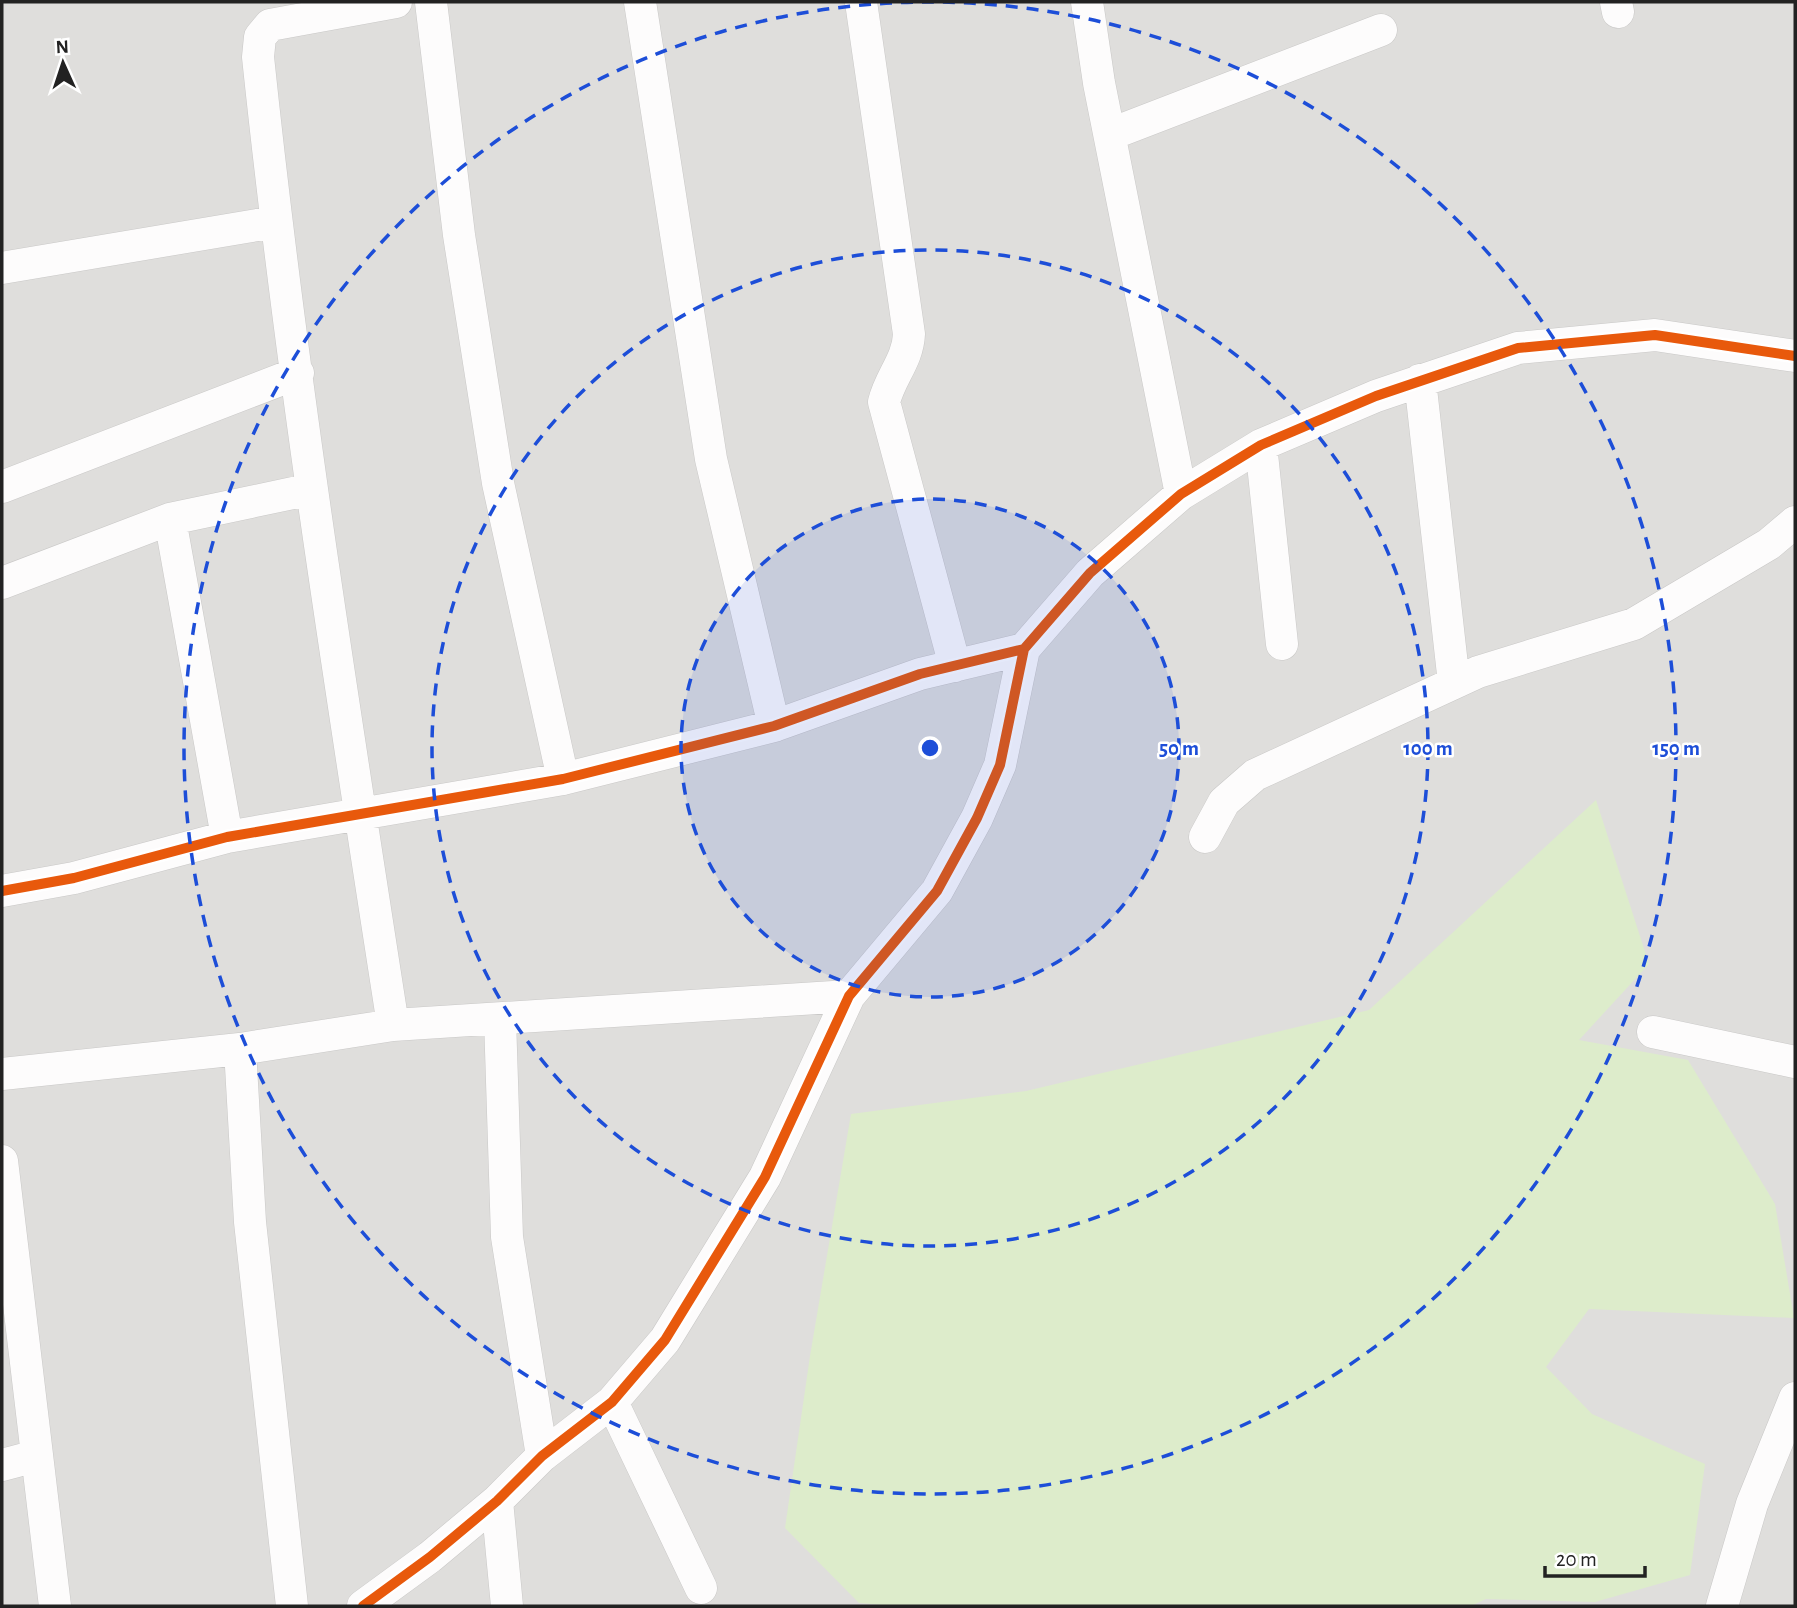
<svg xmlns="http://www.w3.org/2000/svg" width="1797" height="1608" font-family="'Alegreya Sans',sans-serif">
<rect width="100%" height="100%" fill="#f0eeeb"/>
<path fill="#dfdedc" d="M2 2H1795V1606H2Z"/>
<path fill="#ddeccb" d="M1596 800 1649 964 1579 1040 1688 1060 1775 1204 1794 1318 1589 1309 1546 1367 1592 1414 1705 1464 1690 1575 1595 1602 1486 1599 1471 1606H894L859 1603 785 1528 810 1356 851 1114 1026 1091 1369 1010Z"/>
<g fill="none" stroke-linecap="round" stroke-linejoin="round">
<g stroke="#c9c8c7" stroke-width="33">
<path id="minor" d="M431 2 459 235 498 483 563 779
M640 2 711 459 774 726
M861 2 909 334C908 360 890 377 884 402L955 666
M1087 2 1099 83 1181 494
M1616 2 1618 12
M1111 134 1381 30
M2 268 275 222
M1420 380 1454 683
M1261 445 1282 644
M2 487 298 373
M170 519 227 837
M2 583 170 519 312 489
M1205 837 1224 802 1255 775 1478 672 1634 624 1769 544 1795 522
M2 891 74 878 227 837 563 779 774 726 920 674 1024 649 1090 573 1181 494 1261 445 1376 396 1518 348 1655 335 1795 356
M500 1019 507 1237 542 1456
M393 1025C343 703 292 381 258 57L260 37 270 25 396 2
M1653 1032 1795 1062
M240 1049 250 1222 292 1606
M2 1074 240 1049 393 1025 849 996
M2 1161 55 1606
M612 1402 701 1588
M2 1465 36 1456
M497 1501 507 1606
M363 1606 430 1557 497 1501 542 1456 612 1402 665 1340 765 1177 849 996 937 891 977 818 1000 765 1024 649
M1722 1606 1752 1504 1795 1398"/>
</g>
<use href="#minor" stroke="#fdfcfc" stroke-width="32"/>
<g stroke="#fff" stroke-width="15">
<path id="cycleway" d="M2 891 74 878 227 837 563 779 774 726 920 674 1024 649 1090 573 1181 494 1261 445 1376 396 1518 348 1655 335 1795 356
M363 1606 430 1557 497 1501 542 1456 612 1402 665 1340 765 1177 849 996 937 891 977 818 1000 765 1024 649"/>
</g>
<use href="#cycleway" stroke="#e8590c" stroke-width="10"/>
</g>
<circle cx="930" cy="748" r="249" fill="#1d4ed8" fill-opacity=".12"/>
<g fill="none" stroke="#1d4ed8" stroke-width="3.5" stroke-dasharray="12 9">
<circle cx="930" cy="748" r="249"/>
<circle cx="930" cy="748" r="498"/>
<circle cx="930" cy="748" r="746"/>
</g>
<circle cx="930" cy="748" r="10" fill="#1d4ed8" stroke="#fff" stroke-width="3.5"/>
<g font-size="21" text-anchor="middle" font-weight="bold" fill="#1d4ed8" stroke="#fff" stroke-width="5" stroke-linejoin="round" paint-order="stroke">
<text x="1179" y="755">50 m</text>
<text x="1428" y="755">100 m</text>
<text x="1676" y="755">150 m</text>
</g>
<rect width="1797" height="1608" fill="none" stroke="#222222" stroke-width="7"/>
<g transform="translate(63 63) rotate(357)" stroke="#ffffff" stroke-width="5" paint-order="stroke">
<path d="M0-5L12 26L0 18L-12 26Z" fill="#222222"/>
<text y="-10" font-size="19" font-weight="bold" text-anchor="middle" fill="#222222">N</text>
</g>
<path d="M1545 1566v10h100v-10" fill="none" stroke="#222222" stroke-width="3.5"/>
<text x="1556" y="1566" font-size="21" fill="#222222" stroke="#ffffff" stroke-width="5" paint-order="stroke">20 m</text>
</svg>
